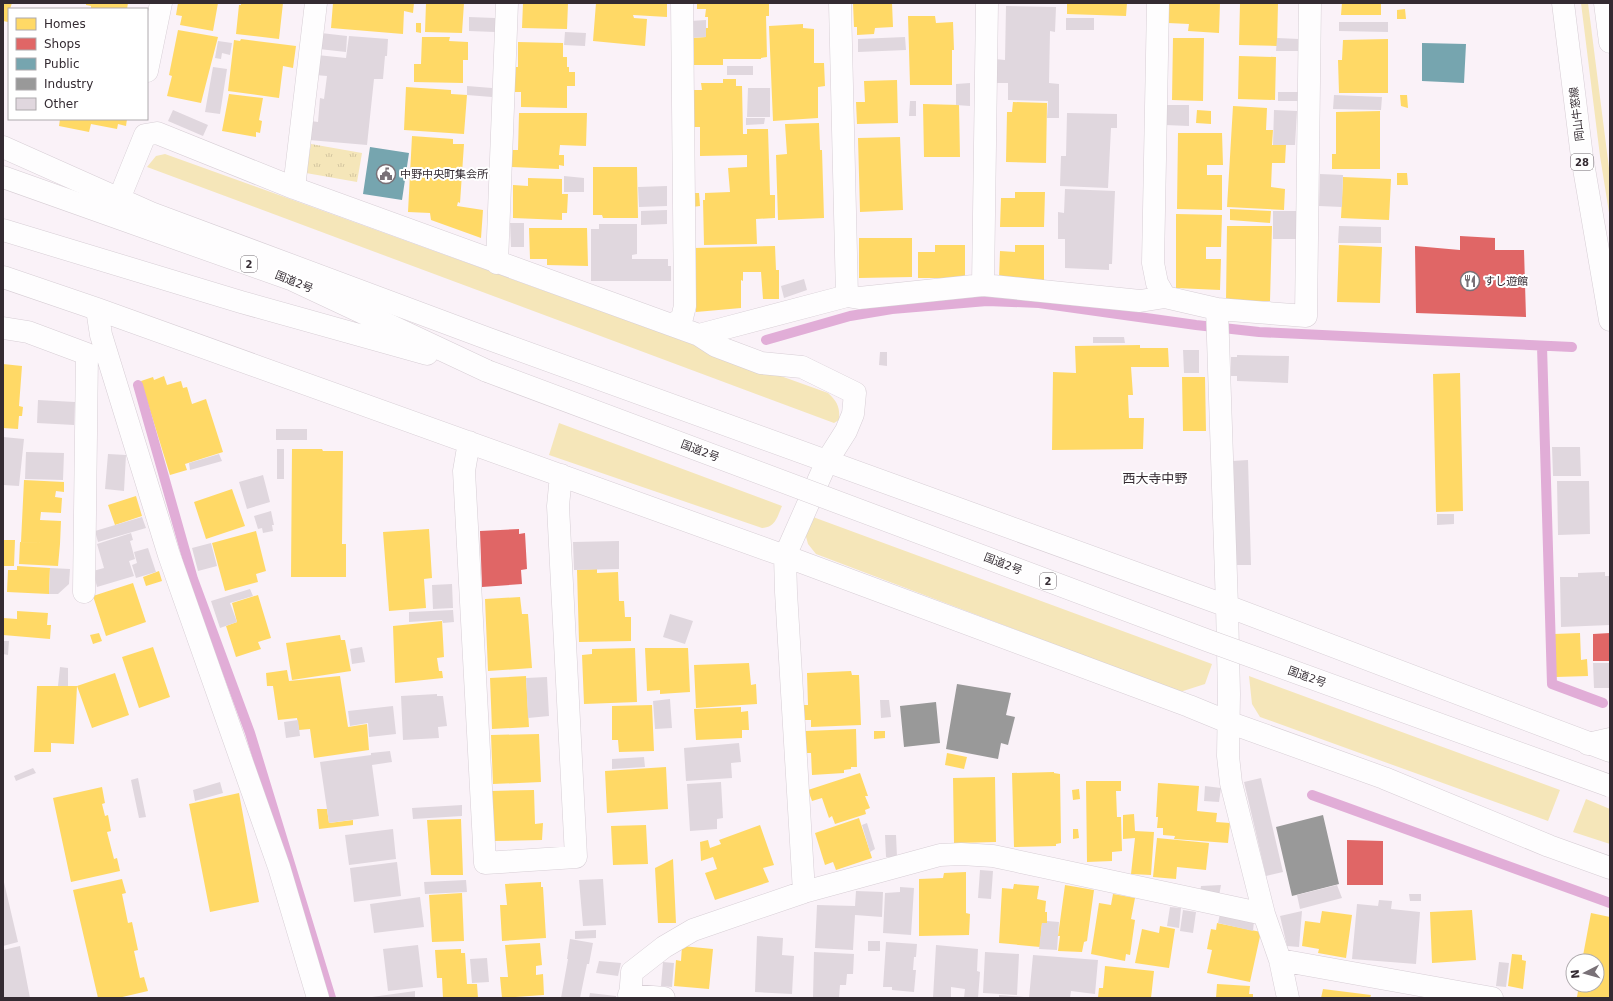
<svg xmlns="http://www.w3.org/2000/svg" width="1613" height="1001" font-family="'DejaVu Sans','Noto Sans JP',sans-serif">
<defs>
<pattern id="park-tufts" width="24" height="20" patternUnits="userSpaceOnUse"><rect width="24" height="20" fill="#f5e6b9"/><path d="M3 7l-1-3M5 7V3M7 7l1-3M15 17l-1-3M17 17v-4M19 17l1-3" fill="none" stroke="#d3c5a0"/></pattern>
</defs>
<rect width="100%" height="100%" fill="#faf2f8"/>
<path fill="#f5e6b9" d="M1581 3H1588L1610 176V219L1600 156Z
M165 154 828 393C838 402 840 408 839 420L834 423 147 167 156 156Z
M559 423 782 506C777 517 776 527 762 528L549 455Z
M813 517 1212 664 1205 684 1180 692 816 554 808 544 805 533Z
M1249 676 1560 790 1548 821 1260 717 1252 704Z
M1586 799 1610 809V844L1573 832Z"/>
<path fill="url(#park-tufts)" d="M311 144 362 153 357 182 306 173Z"/>
<path fill="#ffd966" d="M3 3H12L10 9H9L8 22 3 21Z
M86 3H128L127 9H91V6L86 5Z
M178 3H218L213 31 180 25 182 16 176 15Z
M241 3H283L279 39 236 34 239 5H241Z
M333 3H414L413 13 404 11 403 34 331 28Z
M426 3H464L462 33 425 32Z
M523 3H568L567 29 522 28Z
M596 3 667 4V17L633 15 634 18 647 19 645 46 593 41Z
M697 3H769V16H766L767 57 761 58V59H723V65H691V38L706 37V28H708V17H705L706 9H697Z
M853 3H892L893 27 875 28 874 34 857 35V27H854Z
M1067 3H1127L1126 16 1067 14Z
M1169 3H1220L1219 33 1188 31 1189 24 1168 23Z
M1240 3H1278L1277 46 1239 45Z
M1342 3H1381V15H1341Z
M1405 9 1406 19H1397V10Z
M908 16H935L936 23 953 22 954 50H952V85H910Z
M416 23H421V33L416 32Z
M803 24V28L814 29V63H824L825 86 818 87V118L773 121 769 26Z
M178 30 218 37 201 103 167 96 172 76 169 75Z
M422 37H450L449 41 468 42V60H463V83L414 82V64H421Z
M1173 38H1204L1203 101 1172 100Z
M241 39 296 46 293 68 283 66 279 98 228 91 234 40 240 41Z
M1388 39V93H1339L1338 60H1342L1343 40Z
M518 42 563 43V57H567V67H569V72H575V86H567V108L521 107V92H515V67H518Z
M1239 56 1276 57 1275 100 1238 99Z
M723 79H736V86H742L743 134H747V129H768L770 195H775V218L756 219 757 244 704 245 703 200H705V193L730 192 728 168 747 167V155L700 156V127H692V90H702L701 83H723Z
M897 80 898 123 857 124 856 102H865L864 81Z
M406 87 451 90V94L467 95 464 134 404 130Z
M229 94 263 98 259 120 262 121 260 133 256 132V137L222 131Z
M1400 95H1407L1408 108 1401 106Z
M1013 102 1047 103 1046 163 1006 162 1007 112H1012Z
M923 104 959 105 960 157H924Z
M1233 106 1267 108 1266 130H1273L1272 145H1286L1285 163H1272L1271 187 1285 189 1284 210 1227 207Z
M1197 110 1211 111V124L1196 123Z
M1380 111V169H1332V154H1336V112Z
M519 113H587L586 146 560 145 559 155H564V166L559 165V169L512 167V150H518Z
M60 119H127L126 126 118 124 117 129 91 124 89 132 59 126Z
M819 123 820 150H822L824 218 778 220 776 155 787 154 785 124Z
M1178 133H1222L1223 165H1207V175H1222V210L1177 209Z
M412 136 453 139V144H464L460 203 458 202 457 206 483 210 481 238 431 220 430 213 408 212Z
M900 137 903 210 860 212 858 138Z
M593 167H637L638 218H603L602 215H593Z
M1397 173H1407L1408 185H1397Z
M1343 177 1391 179 1389 220 1341 218Z
M528 178 562 179V194H568L567 213H562V220L513 218V185L528 186Z
M1015 192H1045L1044 227H1000L1001 198H1015Z
M691 193H699L700 206 692 207Z
M1230 209 1271 211 1270 223 1230 220Z
M1176 214 1222 215 1221 247H1206V259H1221L1220 290 1176 288Z
M1227 226H1272L1270 301H1226Z
M529 228H587L588 266 547 265V259H530Z
M859 238H912V277L859 278Z
M935 245H965V278H918V252H935Z
M1015 245H1044V280L999 279 1000 251 1015 252Z
M1339 245 1382 247 1380 303 1337 302Z
M775 246 776 270H779V299H763L761 272H743V281L741 280V308L696 312 694 248Z
M1140 345V348H1168L1169 367H1131L1133 395H1128L1129 418H1144L1143 449 1052 450 1053 372 1076 373 1075 346Z
M3 364 22 366 19 406 23 407 22 416H19L18 429 3 428Z
M1460 373 1463 511 1436 512 1433 374Z
M164 376 167 385 181 381 183 388 187 387 192 404 206 399 223 452 185 464 187 470 170 475 141 381 153 377 154 380Z
M1182 377H1205L1206 431H1183Z
M292 449H322L323 451H343L342 544H346V577H291Z
M24 480 64 482V492L56 491 55 497 62 498 61 513 41 512 40 520 61 521 60 544 21 542Z
M232 489 245 526 206 539 194 502Z
M136 496 142 516 115 525 108 505Z
M429 529 432 578 424 579 426 608 389 611 383 532Z
M256 531 266 571 256 574 258 582 225 591 212 543Z
M3 540H15L14 566H3Z
M20 542 60 544 58 566 19 564Z
M17 566 50 568 49 594 7 592 8 570H17Z
M597 569V573L618 572 619 601H624L625 617H631V641L579 642 577 570Z
M159 571 162 581 146 586 143 577Z
M133 583 146 622 106 636 93 596Z
M258 595 271 638 258 642 261 649 236 657 226 626 237 622 232 603Z
M520 597 522 614H528L532 668 488 671 485 599Z
M17 611 48 613 47 625H51L50 639 3 635V618L17 619Z
M442 621 444 657 437 658 439 671H442L443 678 395 683 393 626Z
M99 633 102 641 93 644 90 635Z
M1580 633 1581 660 1587 659 1588 676 1556 677 1554 634Z
M340 635 341 640H345L351 671 292 680 286 643Z
M153 647 170 697 139 708 122 657Z
M635 648 637 702 584 704 582 655 592 654V649Z
M645 648H688L690 692 660 694V690L647 691Z
M749 663 751 685 756 684 757 704 696 708 694 665Z
M287 670 289 681 340 676 348 727 367 724 369 750 314 758 310 729 299 730 297 718 278 720 273 686H267L266 673Z
M851 671 852 675H859L861 725 811 727V720H804L803 705H808L807 673Z
M115 673 129 715 92 728 77 686Z
M526 676 529 727 492 729 490 678Z
M37 686H77L74 744 51 743V752H34Z
M652 705 654 751 619 752 618 740H612V706Z
M741 707V712L748 711 749 730H742V738L696 740 694 709Z
M856 729 857 767H851V769L844 770V773L812 775 811 753H806L805 731Z
M874 731H885V738L874 739Z
M539 734 541 782 493 784 491 735Z
M947 753 967 757 964 769 945 765Z
M666 767 668 809 607 813 605 771Z
M1054 772V773L1060 774 1061 843 1056 844V846L1014 847 1012 773Z
M860 773 868 796H865L870 808 865 810 866 814 835 824 832 816 829 818 822 798 812 801 808 790Z
M995 777 996 842 954 843 953 778Z
M1086 781H1121V791H1116L1117 817H1121L1122 851 1112 852V861L1087 862Z
M1158 783 1199 786 1197 811 1217 813 1216 822 1230 823 1228 843 1174 839 1175 836 1163 835V828H1157L1158 817H1156Z
M102 787 105 803 102 804 105 816 108 815 111 831 107 832 114 859 117 858 120 871 71 882 53 798Z
M1079 789 1080 799 1073 800 1072 790Z
M534 790 535 824 543 823 542 840 492 841V791Z
M239 793 259 902 210 912 189 804Z
M317 809H327L329 823 353 820V825L319 829Z
M1134 814 1135 831 1154 832 1151 875 1131 874 1135 838 1123 839V815Z
M859 818 872 858 836 870 833 862 825 865 815 833Z
M461 819 463 875H431L427 820Z
M646 825 648 864 613 865 611 826Z
M760 825 774 865 763 868 769 882 715 900 705 873 717 869 713 857 701 861 700 842 708 840 710 848 721 844 719 840Z
M1073 829H1078L1079 838 1073 839Z
M1157 838 1209 843 1206 870 1177 867 1176 879 1153 877Z
M673 859 676 923H658L655 868Z
M966 872V913L970 914 969 935 919 936V879L943 878 944 873Z
M122 879 126 893 122 894 128 923 132 922 138 950 134 951 140 978 144 977 148 991 118 998H98L73 890Z
M541 882V887H543L546 938 502 941 500 905H507L505 884Z
M1014 884 1039 886 1037 899 1046 901 1045 912H1047V923H1042L1040 947 999 943 1002 888 1013 889Z
M1065 885 1094 890 1087 941 1084 942 1082 952 1058 951 1060 936H1058Z
M462 893 464 941 432 942 429 895Z
M1113 894 1135 898 1131 919 1135 920 1130 955 1126 954 1125 961 1091 954 1099 903 1111 905Z
M1472 910 1476 960 1432 963 1430 912Z
M1322 911 1352 915 1346 958 1318 953 1319 949 1302 946 1305 921 1320 923Z
M1591 913 1610 917V998L1577 997 1579 985H1597V961H1582Z
M1217 923 1261 932 1250 982 1207 973 1212 950 1207 949 1211 929 1216 930Z
M1160 926 1175 929 1169 968 1135 963 1142 929 1159 933Z
M540 943 542 965 536 966V975L543 974 544 995 502 998 500 977H508L505 945Z
M682 946 713 949 709 989 674 986 676 960 681 961Z
M461 949V953H465L467 984H477L478 998H443L442 978H437L435 950Z
M1512 954 1522 955V960L1526 961 1523 989 1508 986Z
M1105 966 1154 971 1151 998H1098L1099 988H1103Z
M1217 984 1250 986 1249 994H1253V998H1216Z
M1323 989 1371 995 1370 998H1321Z"/>
<path fill="#e06666" d="M1460 236 1495 238V250H1524L1526 317 1416 313 1415 246 1460 250Z
M519 529V534L525 533 527 569 521 570 522 584 482 587 480 531Z
M1610 633V661H1593V634Z
M1347 840 1383 841V885H1347Z"/>
<path fill="#76a5af" d="M1422 43 1466 44 1464 83 1422 81Z
M370 147 409 153 402 200 363 194Z"/>
<path fill="#999" d="M957 684 1011 693 1006 715 1015 717 1008 745 1001 743 998 759 946 749Z
M936 702 940 743 904 747 900 706Z
M1323 815 1339 884 1292 896 1276 827Z"/>
<g fill="none" stroke-linecap="round" stroke-linejoin="round">
<path stroke="#e1add7" stroke-width="10" d="M766 340 850 316 892 309 987 301 1039 303 1196 325 1259 332 1572 347
M1542 346 1552 684 1603 703
M138 385 193 579 250 733 331 998
M1312 795 1610 903"/>
</g>
<path fill="#e0d7de" d="M1006 6 1056 7 1055 32 1050 31 1049 83 1059 84V118H1047L1048 101 1008 100V83H995V59L1005 60Z
M469 17 495 18V32L469 31Z
M1066 18H1094V30H1066Z
M706 20V37L691 38 690 21Z
M1339 22H1388V32L1339 31Z
M565 32 586 33 585 46 564 45Z
M321 33 347 36 346 52 319 49Z
M349 36 388 39 387 56H385L383 79H374L367 145 309 140 311 121 318 122 320 98 324 99 327 76 315 75 317 55 346 58Z
M905 37 906 50 858 52V39Z
M1277 38 1299 39V51H1276Z
M218 41 232 43 230 55 222 53 221 59 215 58Z
M727 66H753V75H727Z
M213 67 227 69 220 114 205 112Z
M970 83V106L956 105V84Z
M467 86 492 88V97L467 95Z
M748 88H770V117H747Z
M1278 92H1301V101H1278Z
M1334 95 1382 97 1381 110 1333 109Z
M910 101H916V116H909Z
M1165 105H1189V126L1165 125Z
M173 110 208 125 203 136 168 121Z
M1274 110 1297 111 1295 145H1273Z
M1067 113 1117 114V128H1111L1108 188 1060 186 1061 156H1066Z
M746 118H765L764 124 746 125Z
M1320 174 1343 175 1342 207 1319 206Z
M564 176 584 178V192H564Z
M667 186V206L639 207 638 187Z
M1065 189 1115 191 1112 264H1109V270L1065 268V239H1058V212L1064 213Z
M667 210V224L641 225V211Z
M1273 211H1298V239H1273Z
M510 223H524V247H511Z
M599 224H637V254L632 255V259H668V266H671V281H591V229H599Z
M1339 226 1381 227V243H1338Z
M804 279 807 290 784 298 781 286Z
M1093 337H1124L1125 343H1093Z
M1183 350H1199V373H1184Z
M880 352H887V366L879 365Z
M1237 355 1289 356 1288 383 1237 381V376H1231V357H1237Z
M38 400 75 402 74 425 37 423Z
M276 429H307V440H276Z
M3 437 24 439 19 486 3 485Z
M1552 447H1580L1581 476H1553Z
M277 449H284V479H277Z
M26 452 64 453 63 480 25 479Z
M108 454 126 455 124 491 105 489Z
M219 454 222 461 190 470 189 463Z
M1248 460 1251 565H1235L1232 461Z
M263 475 270 502 247 509 239 482Z
M1557 481H1589L1590 534 1558 535Z
M271 511 274 525H272L273 531 263 533 262 528 258 529 254 516Z
M1437 514H1454V524L1437 525Z
M142 517 146 528 98 542 95 531Z
M131 533 133 540 130 541 135 559 129 561 134 576 97 587 93 571 104 568 97 544Z
M619 541V569L574 570 573 542Z
M211 543 217 566 198 571 192 548Z
M148 548 156 572 136 578 132 565 137 563 134 552Z
M50 568 70 569 69 584 58 594H49Z
M1605 572V576H1610V625L1561 627 1560 577H1578V573Z
M452 584 453 608 433 609 432 585Z
M250 589 253 596 230 603 237 622 220 628 211 601Z
M453 610 454 622 443 623 442 620 409 622V612Z
M670 614 693 621 685 644 663 637Z
M3 641H9L8 655 3 654Z
M362 647 365 662 352 664 350 649Z
M1593 663H1610V688H1594Z
M60 667 68 668V686H58Z
M547 677 549 716 528 718 526 678Z
M437 694V696H443L447 726 438 727 439 738 403 740 401 696Z
M670 699 672 728 655 729 653 701Z
M880 700H889L891 717 881 718Z
M393 706 396 734 369 737 368 723 350 726 348 711Z
M298 720 300 736 286 738 284 722Z
M739 743 741 762 731 763 732 778 686 781 684 748Z
M390 751 392 762 372 765 379 816 329 823 320 762 371 755V753Z
M644 757 645 767 612 769V759Z
M33 768 36 773 16 781 14 776Z
M138 778 146 817 139 818 131 780Z
M1261 778 1283 872 1266 876 1244 782Z
M220 782 223 793 195 801 193 790Z
M721 782 723 818 717 819V829L690 831 687 784Z
M1205 786 1221 788 1219 802 1204 801Z
M462 805V816L413 819 412 808Z
M867 823 875 849 870 852 862 825Z
M393 829 396 859 349 865 345 835Z
M885 835H896L897 857H886Z
M397 862 401 896 354 902 350 868Z
M980 870 993 871 991 899 978 898Z
M3 878 18 942 3 946Z
M603 879 606 925 583 926 579 880Z
M466 880 467 892 425 894 424 882Z
M1221 885 1219 896 1200 893 1201 886Z
M1337 885 1342 898 1300 909 1297 895Z
M900 887 914 888 911 935 883 933 885 893 900 892Z
M856 891 883 892 882 917 855 915 853 950 815 948 817 905 855 906Z
M1409 894H1421V901H1410Z
M420 897 424 927 374 933 370 904Z
M1379 900 1392 901 1391 909 1420 912 1416 964 1352 959 1357 904 1378 906Z
M1170 907 1181 908 1179 928 1167 926Z
M1183 910 1196 912 1193 933 1180 931Z
M1302 911 1299 947 1287 946 1280 916Z
M1220 914 1254 921 1253 931 1218 923Z
M1047 921 1059 922 1057 950 1039 949 1042 923H1047Z
M596 930V938L575 939V931Z
M757 936 783 938 782 955 794 956 792 994 755 992Z
M570 939 593 943 589 964H587L580 998H561L568 959H567Z
M868 941H880V951H868Z
M886 942 917 944 916 957H914L913 970H916L914 992 892 990V987H883Z
M418 945 423 987 388 991 383 949Z
M936 945 978 949 977 971 980 972 978 998H964L965 989 951 987V998H933Z
M20 946 30 998H3V950Z
M814 952 854 954 853 974H847L846 985H840L839 998H813Z
M985 952 1019 954 1017 995 983 993Z
M1033 955 1098 960 1095 994 1071 991 1070 998H1029Z
M487 958 489 982 472 983 470 959Z
M599 961 621 963 618 976 596 973Z
M663 962 674 963 672 987 661 986Z
M1499 962 1509 963 1506 987 1496 986Z
M415 991V998H373L372 997Z
M590 993 616 996V998H589Z
M999 995 1024 997V998H999Z"/>
<g fill="none" stroke-linecap="round" stroke-linejoin="round">
<g stroke="#d7ced5" stroke-width="23">
<path id="street" d="M1158 3 1153 263 1157 283 1165 297 1217 309 1227 606 1229 694 1228 756 1231 783 1264 914 1280 960 1288 998
M147 71 161 3
M3 147 151 213 489 339 1227 606 1610 751
M294 188 316 3
M119 199 145 135 157 133 294 188 699 335 716 346 761 363 802 367 855 393 853 414 846 431 827 461 785 556 786 592 804 892
M497 263 507 3
M3 277 97 309 785 556 1189 706 1228 722 1384 778 1549 846 1610 868
M983 285 987 3
M847 296 859 298 983 285 1140 301 1165 297
M97 309 101 335 169 555 279 867 318 998
M1217 309 1306 316 1310 3
M673 325 682 318 685 306 682 3
M3 328 28 332 87 354 84 592
M699 335 847 296 840 3
M469 442 464 471 485 863 576 857 558 506 561 475
M1280 960 1492 998
M629 995 664 998
M630 998 632 972 664 947 693 930 804 892 940 855 961 854 993 856 1264 914"/>
</g>
<g stroke="#d7ced5" stroke-width="23">
<path id="primary" d="M1563 3 1582 157 1610 320
M1605 3 1610 42
M1588 744 1610 739"/>
</g>
<g stroke="#d7ced5" stroke-width="23">
<path id="highway" d="M3 177 293 280 487 371
M3 230 241 302 427 354"/>
</g>
<use href="#street" stroke="#fefdfe" stroke-width="22"/>
<use href="#primary" stroke="#fefdfe" stroke-width="22"/>
<use href="#highway" stroke="#fefdfe" stroke-width="22"/>
<g stroke="#d7ced5" stroke-width="23" stroke-linecap="butt">
<path id="highway-bridge" d="M487 371 1209 641 1610 786"/>
</g>
<use href="#highway-bridge" stroke="#fefdfe" stroke-width="22"/>
</g>
<defs>
<g id="civic-ring" transform="scale(1)"><circle r="9.5" fill="#fff" stroke="#797177" stroke-width="1.5"/><path d="M-.6-6.5H3V-4.5H.6V-3L4-1V1h2V6H-6V1h2V-1L-.6-3ZM-1.2 2.5V6h2.4V2.5Z" fill="#797177"/></g>
<g id="restaurant-ring" transform="scale(1)"><circle r="9.5" fill="#fff" stroke="#797177" stroke-width="1.5"/><path d="M-5-6h1v4h1v-4h1v4h1v-4h1v5L-1.5 .5V6h-2V.5L-5-1ZM5-6V6H3V1.5H1.5Q1.5-4 5-6Z" fill="#797177"/></g>
</defs>
<g fill-rule="evenodd">
<use href="#civic-ring" x="386" y="174"/>
<use href="#restaurant-ring" x="1470" y="281"/>
</g>
<g text-anchor="middle" dominant-baseline="central" stroke-width="4" stroke-linejoin="round" paint-order="stroke">
<g fill="#fff" stroke="#716b70" stroke-width="1">
<rect x="1571" y="154" width="22" height="16" rx="3"/>
<rect x="241" y="256" width="16" height="16" rx="3"/>
<rect x="1040" y="573" width="16" height="16" rx="3"/>
</g>
<g font-size="10" font-weight="bold" fill="#342b32">
<text x="1582" y="162">28</text>
<text x="249" y="264">2</text>
<text x="1048" y="581">2</text>
</g>
<g font-size="11" fill="#342b32" stroke="#fff">
<text transform="translate(1577 114) rotate(-97)">岡山牛窓線</text>
<text transform="translate(294 282) rotate(22)">国道2号</text>
<text transform="translate(700 451) rotate(21)">国道2号</text>
<text transform="translate(1003 564) rotate(21)">国道2号</text>
<text transform="translate(1307 677) rotate(20)">国道2号</text>
</g>
<g font-size="11" fill="#342b32" stroke="#fff" text-anchor="start">
<text x="400" y="174">中野中央町集会所</text>
<text x="1484" y="281">すし遊館</text>
</g>
<g font-size="13" fill="#342b32" stroke="#fff">
<text x="1155" y="478">西大寺中野</text>
</g>
</g>
<rect width="1613" height="1001" fill="none" stroke="#342b32" stroke-width="8"/>
<rect x="8" y="8" width="140" height="112" fill="#ffffff" stroke="#aeaaad"/>
<rect x="16" y="18" width="20" height="12" fill="#ffd966" stroke="#aeaaad"/>
<text x="44" y="28" font-size="12" fill="#342b32">Homes</text>
<rect x="16" y="38" width="20" height="12" fill="#e06666" stroke="#aeaaad"/>
<text x="44" y="48" font-size="12" fill="#342b32">Shops</text>
<rect x="16" y="58" width="20" height="12" fill="#76a5af" stroke="#aeaaad"/>
<text x="44" y="68" font-size="12" fill="#342b32">Public</text>
<rect x="16" y="78" width="20" height="12" fill="#999999" stroke="#aeaaad"/>
<text x="44" y="88" font-size="12" fill="#342b32">Industry</text>
<rect x="16" y="98" width="20" height="12" fill="#e0d7de" stroke="#aeaaad"/>
<text x="44" y="108" font-size="12" fill="#342b32">Other</text>
<g transform="translate(1585 973) rotate(264)"><circle r="19" fill="#ffffff" stroke="#aeaaad"/>
<path d="M0-3L7 15L0 10L-7 15Z" fill="#797177"/>
<text y="-6" font-size="11" font-weight="bold" text-anchor="middle" fill="#342b32">N</text>
</g>
</svg>
